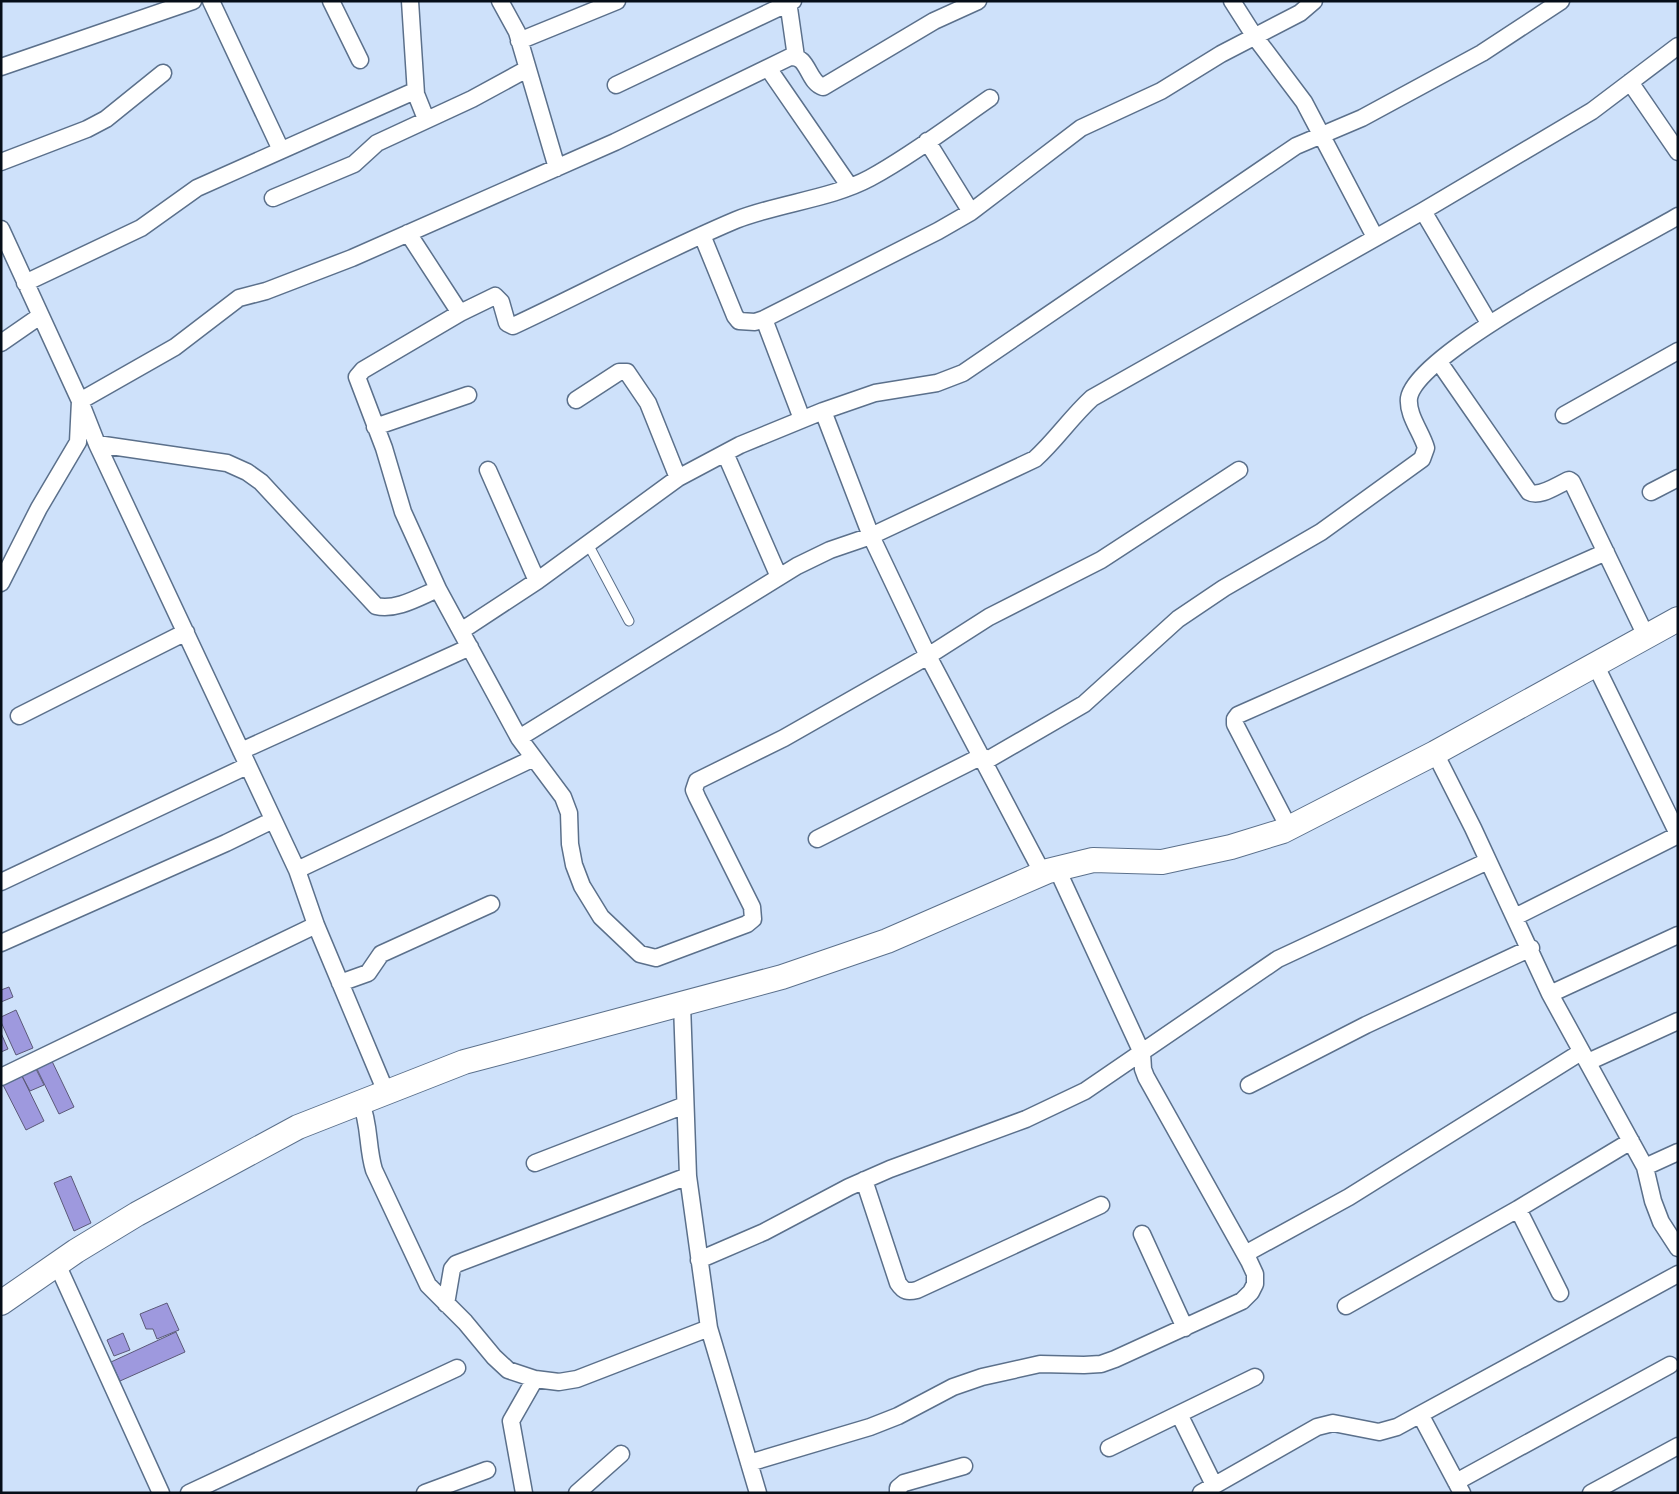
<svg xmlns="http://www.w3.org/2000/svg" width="1679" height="1494" font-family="'Fira Sans',sans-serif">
<rect width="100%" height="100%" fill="#cee1fa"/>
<path fill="#9e99de" stroke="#5b5978" d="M9 987 13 997 1 1002V990Z
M16 1010 33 1048 16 1055 1 1022V1017Z
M1 1033 8 1049 1 1052Z
M50 1057 74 1107 59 1114 35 1065Z
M36 1069 44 1085 30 1091 22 1076Z
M20 1072 44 1121 26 1130 1 1081Z
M71 1176 91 1223 74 1231 54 1183Z
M167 1303 179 1330 157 1339 153 1329H146L140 1314Z
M176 1332 185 1352 120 1381 111 1362Z
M123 1333 130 1350 114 1356 107 1340Z"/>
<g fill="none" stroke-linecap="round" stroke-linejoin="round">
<g stroke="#5b708b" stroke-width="11">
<path id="lane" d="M588 544 629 621"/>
</g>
<g stroke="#5b708b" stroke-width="19">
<path id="street" d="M211 1 281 150
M331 1 360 60
M410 1 416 94
M500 1 517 32 557 168
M788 1 796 57
M1232 1 1255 37 1304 102 1375 237
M519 41 617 1
M1 67 193 1
M768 68 850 187
M1630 82 1678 152
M616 85 793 1
M927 141 971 212
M1 162 87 129 106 119 163 73
M273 198 354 164 377 143 472 99 527 69
M1423 211 1489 323
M1 229 80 401 97 444 297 870 316 925 386 1092
M408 233 460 313 495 296 501 302 507 323 513 326C588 291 660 252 736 220 779 203 831 199 870 178 912 155 951 125 990 98
M702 235 735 316 739 321 755 322 764 319 938 231 971 212 1081 128 1161 91 1221 54 1300 13 1314 1
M25 283 141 228 197 188 410 93 416 94 426 119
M764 319 802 419
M1 343 40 316
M1439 362 1529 492C1540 498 1557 485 1569 480L1572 482 1646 636
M576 400 619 372H627L648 403 678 478
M823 411 871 536 928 656 1043 874
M1564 415 1678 351
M375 427 468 395
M97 444 227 463 247 472 261 482 376 606C396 611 419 597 438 589L519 738 563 797 569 813 570 844 574 865 582 886 601 917 640 954 656 958 747 924 753 919 752 907 697 797 694 790 697 781 784 738 928 656 989 617 1101 560 1239 470
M725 453 779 577
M488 470 537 581
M1651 492 1678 478
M1 583 39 508 78 442 80 401 175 347 239 298 266 291 352 258 615 142 790 57C809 55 807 82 823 87L934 21 978 1
M438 589 403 512 384 448 357 377 363 370 460 313
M461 631 537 581 678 478 740 445 823 411 875 393 937 383 963 373 1296 146 1362 118 1482 53 1561 1
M1595 664 1678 834
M19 716 186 632
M519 738 797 566 830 550 871 536 1035 459C1056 440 1071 417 1092 398L1423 211 1592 111 1678 46
M241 751 470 647
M1435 753 1473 828 1550 994 1645 1167 1653 1201 1661 1222 1678 1248
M984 762 1084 704 1178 619 1224 588 1321 532 1422 459 1426 448C1422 433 1407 415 1409 398 1417 351 1631 244 1678 216
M1289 828 1235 724V719L1238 715 1606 552
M817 839 982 756
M297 870 534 758
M1 882 247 766
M1515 917 1678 835
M1 943 226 843 273 820
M340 983 368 973 381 954 491 904
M1550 994 1678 935
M682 1004 688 1176 709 1328 758 1493
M1588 1062 1678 1021
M1 1077 316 925
M1249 1085 1366 1025 1531 948
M361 1103C370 1125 367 1147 374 1170L428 1285 465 1322 494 1357 508 1370 535 1379 559 1382 577 1379 709 1328
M535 1163 685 1105
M1645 1167 1678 1152
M864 1180 898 1283C904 1292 908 1292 917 1290L1101 1205
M1518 1209 1560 1293
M1142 1234 1185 1328
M1245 1254 1349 1197 1581 1052
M699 1260 764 1232 849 1187 890 1169 1026 1119 1085 1091 1278 959 1488 861
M57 1264 161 1493
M446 1304 452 1269 456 1264 688 1176
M1346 1306 1518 1209 1631 1141
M1179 1414 1214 1485
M1421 1416 1462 1493
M1109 1448 1255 1377
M749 1463 870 1427 898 1416 953 1387 982 1377 1040 1364 1084 1365 1101 1364 1115 1359 1242 1301 1251 1292 1255 1284V1274L1249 1261 1146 1077 1143 1069 1142 1053 1057 869
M1456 1482 1670 1365
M189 1493 457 1368
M425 1493 487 1470
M524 1493 511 1421 535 1379
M577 1493 621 1454
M898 1493V1488L904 1483 964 1466
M1201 1493 1317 1427 1333 1423 1379 1432 1397 1427 1678 1274
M1591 1493 1678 1446"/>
</g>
<g stroke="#5b708b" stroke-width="26">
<path id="secondary" d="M1 1303 76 1251 137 1214 298 1127 464 1062 782 977 887 941 1048 871 1093 860 1162 862 1231 847 1283 831 1435 753 1678 619"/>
</g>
<use href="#lane" stroke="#fff" stroke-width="9"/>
<use href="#street" stroke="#fff" stroke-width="16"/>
<use href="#secondary" stroke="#fff" stroke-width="24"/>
</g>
<rect width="1679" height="1494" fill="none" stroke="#060e18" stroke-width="5"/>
</svg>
